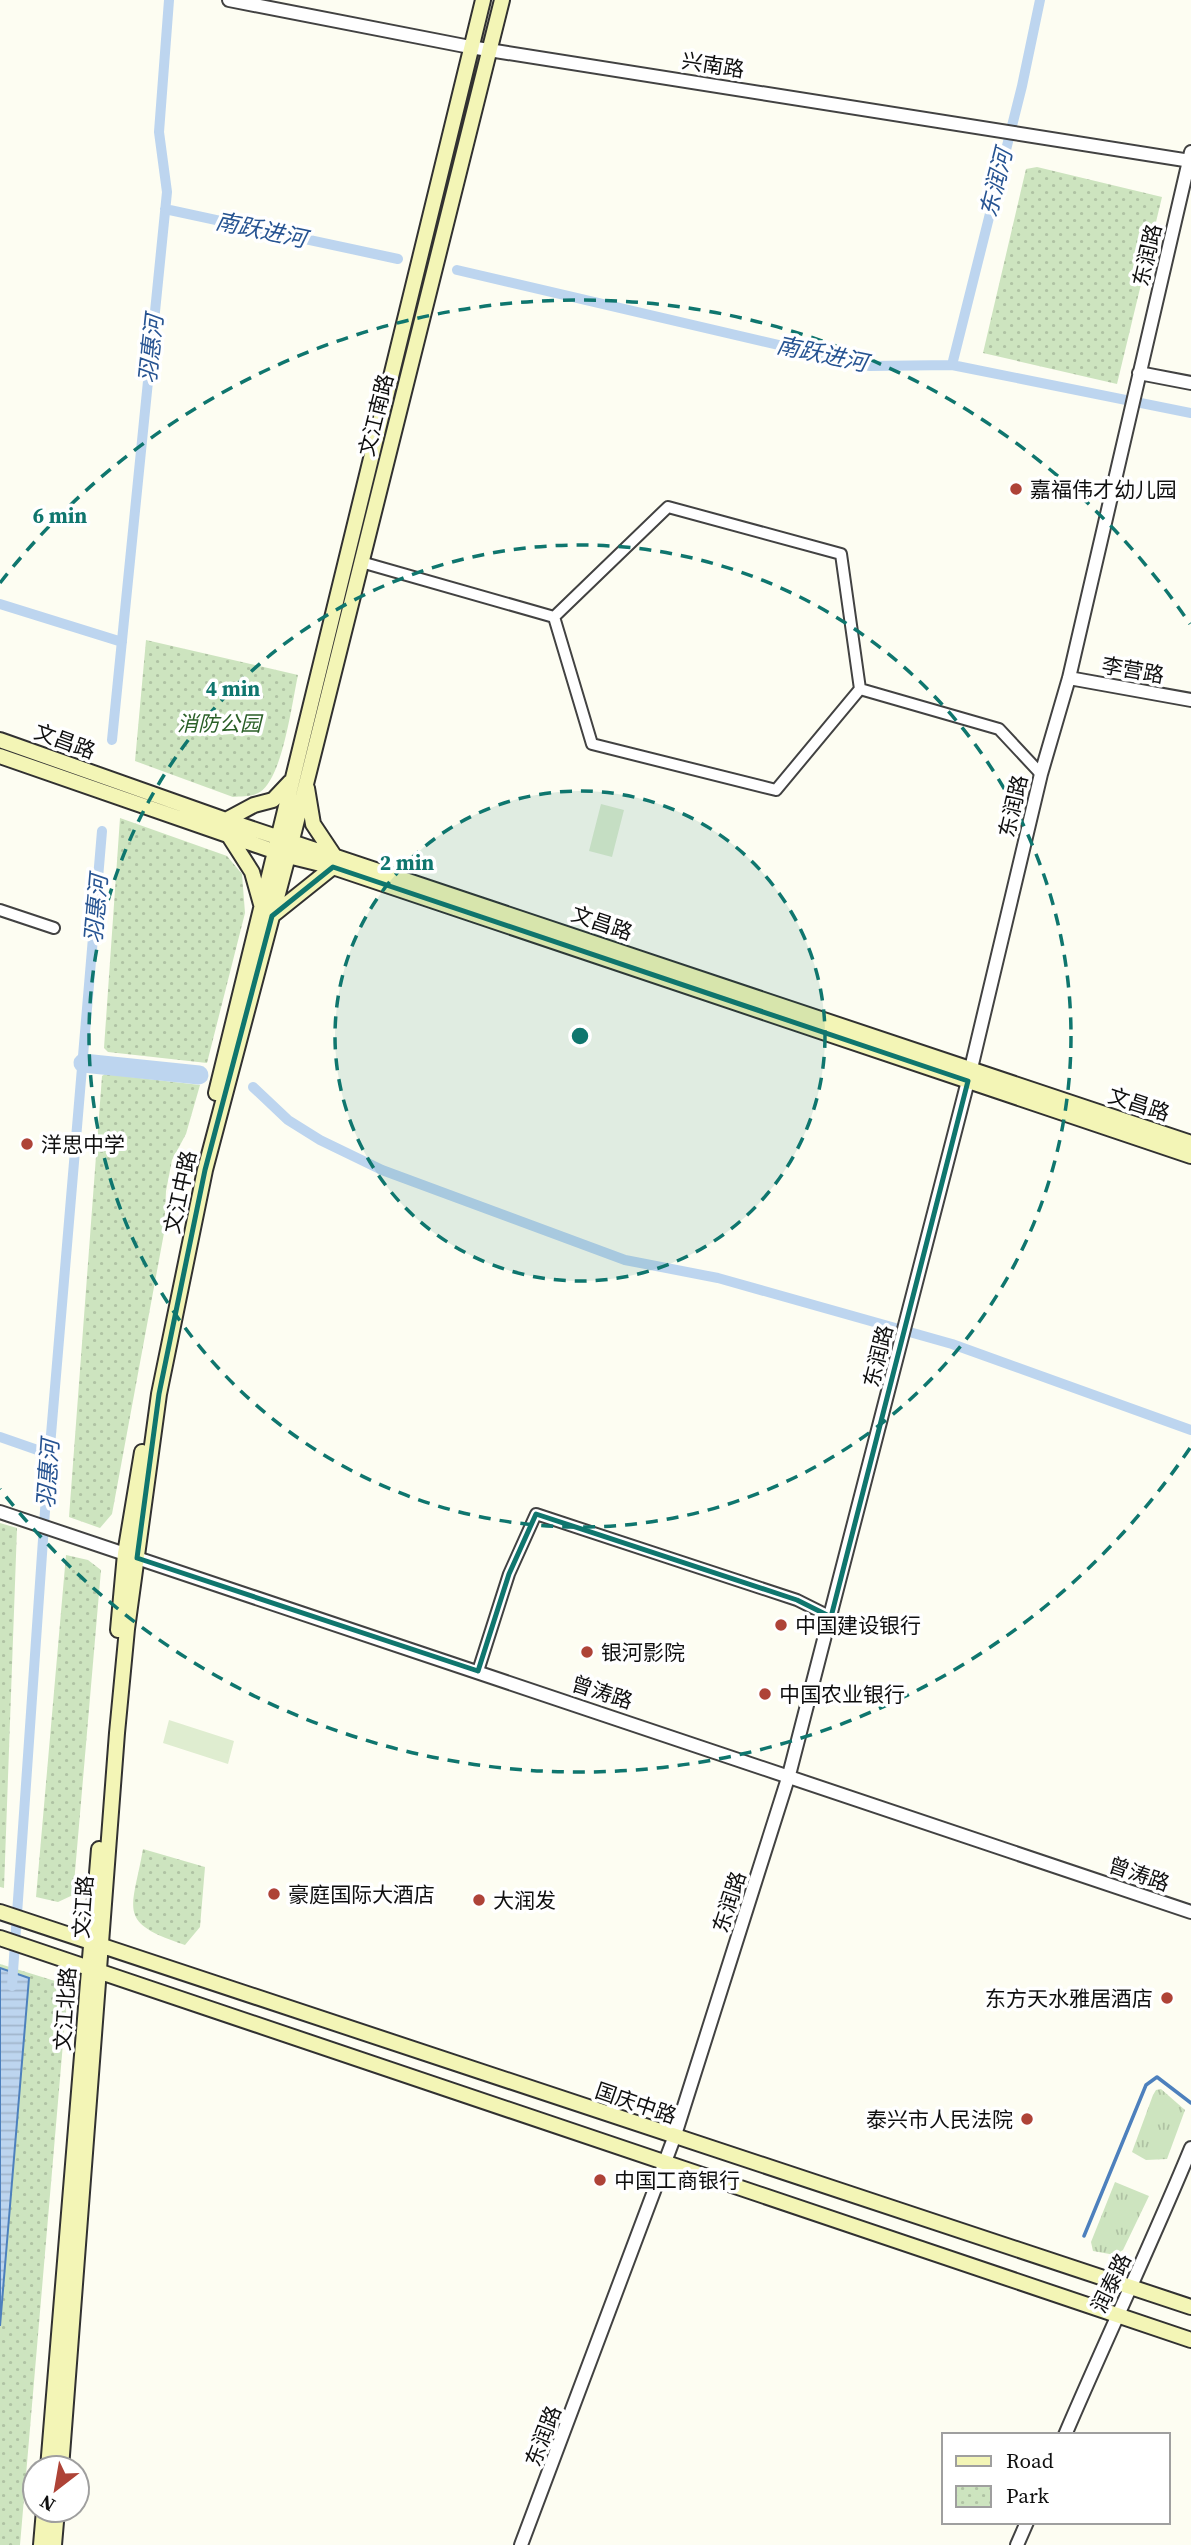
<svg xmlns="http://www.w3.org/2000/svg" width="1191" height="2545" font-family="'Source Serif 4','Noto Sans SC',serif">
<defs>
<pattern id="grass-tufts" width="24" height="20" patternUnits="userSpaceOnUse" patternTransform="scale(1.75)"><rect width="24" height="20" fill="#cde4bf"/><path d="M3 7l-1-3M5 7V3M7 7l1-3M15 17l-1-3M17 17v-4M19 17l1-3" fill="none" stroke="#afc2a3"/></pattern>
<pattern id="park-dots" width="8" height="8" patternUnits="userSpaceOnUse" patternTransform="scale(1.75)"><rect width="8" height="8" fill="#cde4bf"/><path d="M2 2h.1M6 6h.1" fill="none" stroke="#afc2a3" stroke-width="1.8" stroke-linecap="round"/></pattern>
<pattern id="water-rules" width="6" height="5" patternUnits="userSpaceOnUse" patternTransform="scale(1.75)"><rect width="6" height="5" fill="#bdd5ef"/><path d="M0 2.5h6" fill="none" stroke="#a1b6cc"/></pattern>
</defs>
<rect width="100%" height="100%" fill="#fdfdf2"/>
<path fill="url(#grass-tufts)" d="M1161 2089 1185 2110 1167 2159 1146 2160 1132 2152 1153 2095 1156 2090Z
M1115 2182 1149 2196 1123 2250 1115 2255 1093 2251 1091 2242Z"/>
<path fill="url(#park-dots)" d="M1037 167 1162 197 1117 384 983 353 1026 169Z
M146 640 298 675C292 702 283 777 260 792 252 797 242 796 233 797L135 761Z
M120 818 227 856 242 874 245 913 207 1063 108 1052 104 1048Z
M105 1074 200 1085 186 1134 172 1160 166 1191 164 1233 112 1514 100 1528 69 1517 102 1076Z
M0 1523 17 1528 4 1888 0 1887Z
M66 1555 88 1560 101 1570 73 1895 58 1902 36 1897Z
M143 1849 205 1867 200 1927 185 1945C116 1922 132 1912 143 1849Z
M0 1964 68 1985 20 2545H0Z"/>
<path fill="#dfedd0" d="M601 804 624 810 612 857 589 851Z
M169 1720 234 1741 228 1764 163 1743Z"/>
<path fill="url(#water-rules)" stroke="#4d80bd" stroke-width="2" d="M0 1968 29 1978 0 2326Z"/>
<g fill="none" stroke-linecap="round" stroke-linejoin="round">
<path stroke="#4d80bd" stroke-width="3.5" d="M1084 2236 1146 2085 1157 2077 1191 2103"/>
<path stroke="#bdd5ef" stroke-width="10" d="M165 209 398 259
M457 270 869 366 952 365 1191 413
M952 365 1022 86 1040 0
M0 604 122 642
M112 740 167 192 159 132 169 0
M253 1087 288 1120 320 1140 382 1170 625 1260 718 1278 952 1344 1191 1430
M0 1437 49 1454
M12 1986 47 1482 102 831"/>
<path stroke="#bdd5ef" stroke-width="19" d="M83 1063 199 1075"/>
<g stroke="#424242" stroke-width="14">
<path id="minor" d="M361 562 554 617 592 744 776 790 860 689 999 729 1041 774
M554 617 668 507 841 554 860 689
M0 910 54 928
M478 1671 509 1574 536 1514 797 1600 831 1617"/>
</g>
<g stroke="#424242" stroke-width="16">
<path id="tertiary" d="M229 0 470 47 1191 161
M1139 373 1191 383
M1069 678 1191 700
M0 1512 1191 1912
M1065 2435C1106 2339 1151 2245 1191 2148
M521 2545 674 2138 789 1775 968 1081 1041 774 1069 678 1191 152
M1017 2545 1027 2522"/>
</g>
<g stroke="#313131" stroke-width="18">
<path id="secondary" d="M0 740 226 820 1191 1143
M0 756 288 856 333 867 1191 1156
M307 788 313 824 333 854
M226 820 254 805 273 800 290 782
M227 833 252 872 261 904
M273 915 333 867
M216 1093 483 0
M118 1630 125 1554 142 1452
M0 1912 1191 2307
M0 1938 1191 2340
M48 2468 99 1849
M61 2468 117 1733 127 1629 159 1394 205 1170 288 856 502 0
M41 2545 44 2510
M54 2545 57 2510"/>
</g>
<use href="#minor" stroke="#fff" stroke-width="10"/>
<use href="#tertiary" stroke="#fff" stroke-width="12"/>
<use href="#secondary" stroke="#f3f5b6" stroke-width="14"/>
</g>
<path fill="none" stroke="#0f766e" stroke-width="5" stroke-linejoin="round" d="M333 867 968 1081 831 1617 797 1600 536 1514 509 1574 478 1671 137 1558 159 1394 205 1170 272 916Z"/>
<circle cx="580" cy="1036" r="245" fill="#0f766e" fill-opacity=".12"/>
<g fill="none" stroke="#0f766e" stroke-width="3.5" stroke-dasharray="12 9">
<circle cx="580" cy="1036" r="245"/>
<circle cx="580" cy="1036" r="491"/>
<path d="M1190 1448A736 736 0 0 1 0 1489M0 583A736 736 0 0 1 1190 624"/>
</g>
<g fill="#ae4337" stroke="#fff" stroke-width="2.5">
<circle cx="1016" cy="489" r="7"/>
<circle cx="27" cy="1144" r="7"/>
<circle cx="781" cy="1625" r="7"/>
<circle cx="587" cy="1652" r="7"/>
<circle cx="765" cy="1694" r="7"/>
<circle cx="274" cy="1894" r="7"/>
<circle cx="479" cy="1900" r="7"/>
<circle cx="1167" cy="1998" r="7"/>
<circle cx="1027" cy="2119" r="7"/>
<circle cx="600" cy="2180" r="7"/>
</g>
<g text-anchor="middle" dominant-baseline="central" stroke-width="7" stroke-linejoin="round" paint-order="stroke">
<g font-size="21" fill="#0f0f0f" stroke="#fff">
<text transform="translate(713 65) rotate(9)">兴南路</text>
<text transform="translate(1147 255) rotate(-77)">东润路</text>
<text transform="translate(376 415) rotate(-76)">文江南路</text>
<text transform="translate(1133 670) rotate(10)">李营路</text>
<text transform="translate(65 741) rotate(20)">文昌路</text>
<text transform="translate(1013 806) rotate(-77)">东润路</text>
<text transform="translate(602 923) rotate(19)">文昌路</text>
<text transform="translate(1139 1104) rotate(18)">文昌路</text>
<text transform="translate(180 1192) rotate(-78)">文江中路</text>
<text transform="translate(878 1356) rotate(-76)">东润路</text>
<text transform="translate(602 1692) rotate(18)">曾涛路</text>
<text transform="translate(1139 1874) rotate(19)">曾涛路</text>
<text transform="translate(729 1902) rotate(-72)">东润路</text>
<text transform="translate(83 1907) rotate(-86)">文江路</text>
<text transform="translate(65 2009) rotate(-86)">文江北路</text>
<text transform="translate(636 2103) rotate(19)">国庆中路</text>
<text transform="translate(1111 2283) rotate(-64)">润泰路</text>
<text transform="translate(543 2436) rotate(-69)">东润路</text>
</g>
<g font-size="21" fill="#0f0f0f" stroke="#fff" text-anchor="start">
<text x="1030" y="489">嘉福伟才幼儿园</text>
<text x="41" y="1144">洋思中学</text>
<text x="795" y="1625">中国建设银行</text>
<text x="601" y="1652">银河影院</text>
<text x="779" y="1694">中国农业银行</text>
<text x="288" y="1894">豪庭国际大酒店</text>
<text x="493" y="1900">大润发</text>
<text x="1153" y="1998" text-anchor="end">东方天水雅居酒店</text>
<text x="1013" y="2119" text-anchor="end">泰兴市人民法院</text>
<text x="614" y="2180">中国工商银行</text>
</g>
<g font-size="21" font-style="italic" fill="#2a5f27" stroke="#fff">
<text x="219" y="723">消防公园</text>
</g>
<g font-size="23" font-style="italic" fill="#275492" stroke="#fff">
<text transform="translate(996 183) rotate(-76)">东润河</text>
<text transform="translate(261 230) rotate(12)">南跃进河</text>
<text transform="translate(151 349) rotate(-84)">羽惠河</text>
<text transform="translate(822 354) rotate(12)">南跃进河</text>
<text transform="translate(96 909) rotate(-85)">羽惠河</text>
<text transform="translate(48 1474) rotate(-86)">羽惠河</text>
</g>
</g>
<circle cx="580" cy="1036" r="10" fill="#0f766e" stroke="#fff" stroke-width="3.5"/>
<g font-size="21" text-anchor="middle" font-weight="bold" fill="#0f766e" stroke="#fff" stroke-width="7" stroke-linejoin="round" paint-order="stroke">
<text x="60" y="523">6 min</text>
<text x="233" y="696">4 min</text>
<text x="407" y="870">2 min</text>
</g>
<rect x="942" y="2433" width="228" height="91" fill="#ffffff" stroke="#9f9f9f" stroke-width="2"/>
<rect x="956" y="2456" width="35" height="10" fill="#f3f5b6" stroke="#9f9f9f" stroke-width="2"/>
<text x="1006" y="2468" font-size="21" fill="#0f0f0f">Road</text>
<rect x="956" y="2486" width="35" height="21" fill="url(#park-dots)" stroke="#9f9f9f" stroke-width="2"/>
<text x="1006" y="2503" font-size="21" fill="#0f0f0f">Park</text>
<g transform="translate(56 2489) rotate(211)"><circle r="33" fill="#ffffff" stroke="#9f9f9f" stroke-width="2"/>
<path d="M0-5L12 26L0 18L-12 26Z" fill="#ae4337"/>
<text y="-10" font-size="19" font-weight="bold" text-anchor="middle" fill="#0f0f0f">N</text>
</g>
</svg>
